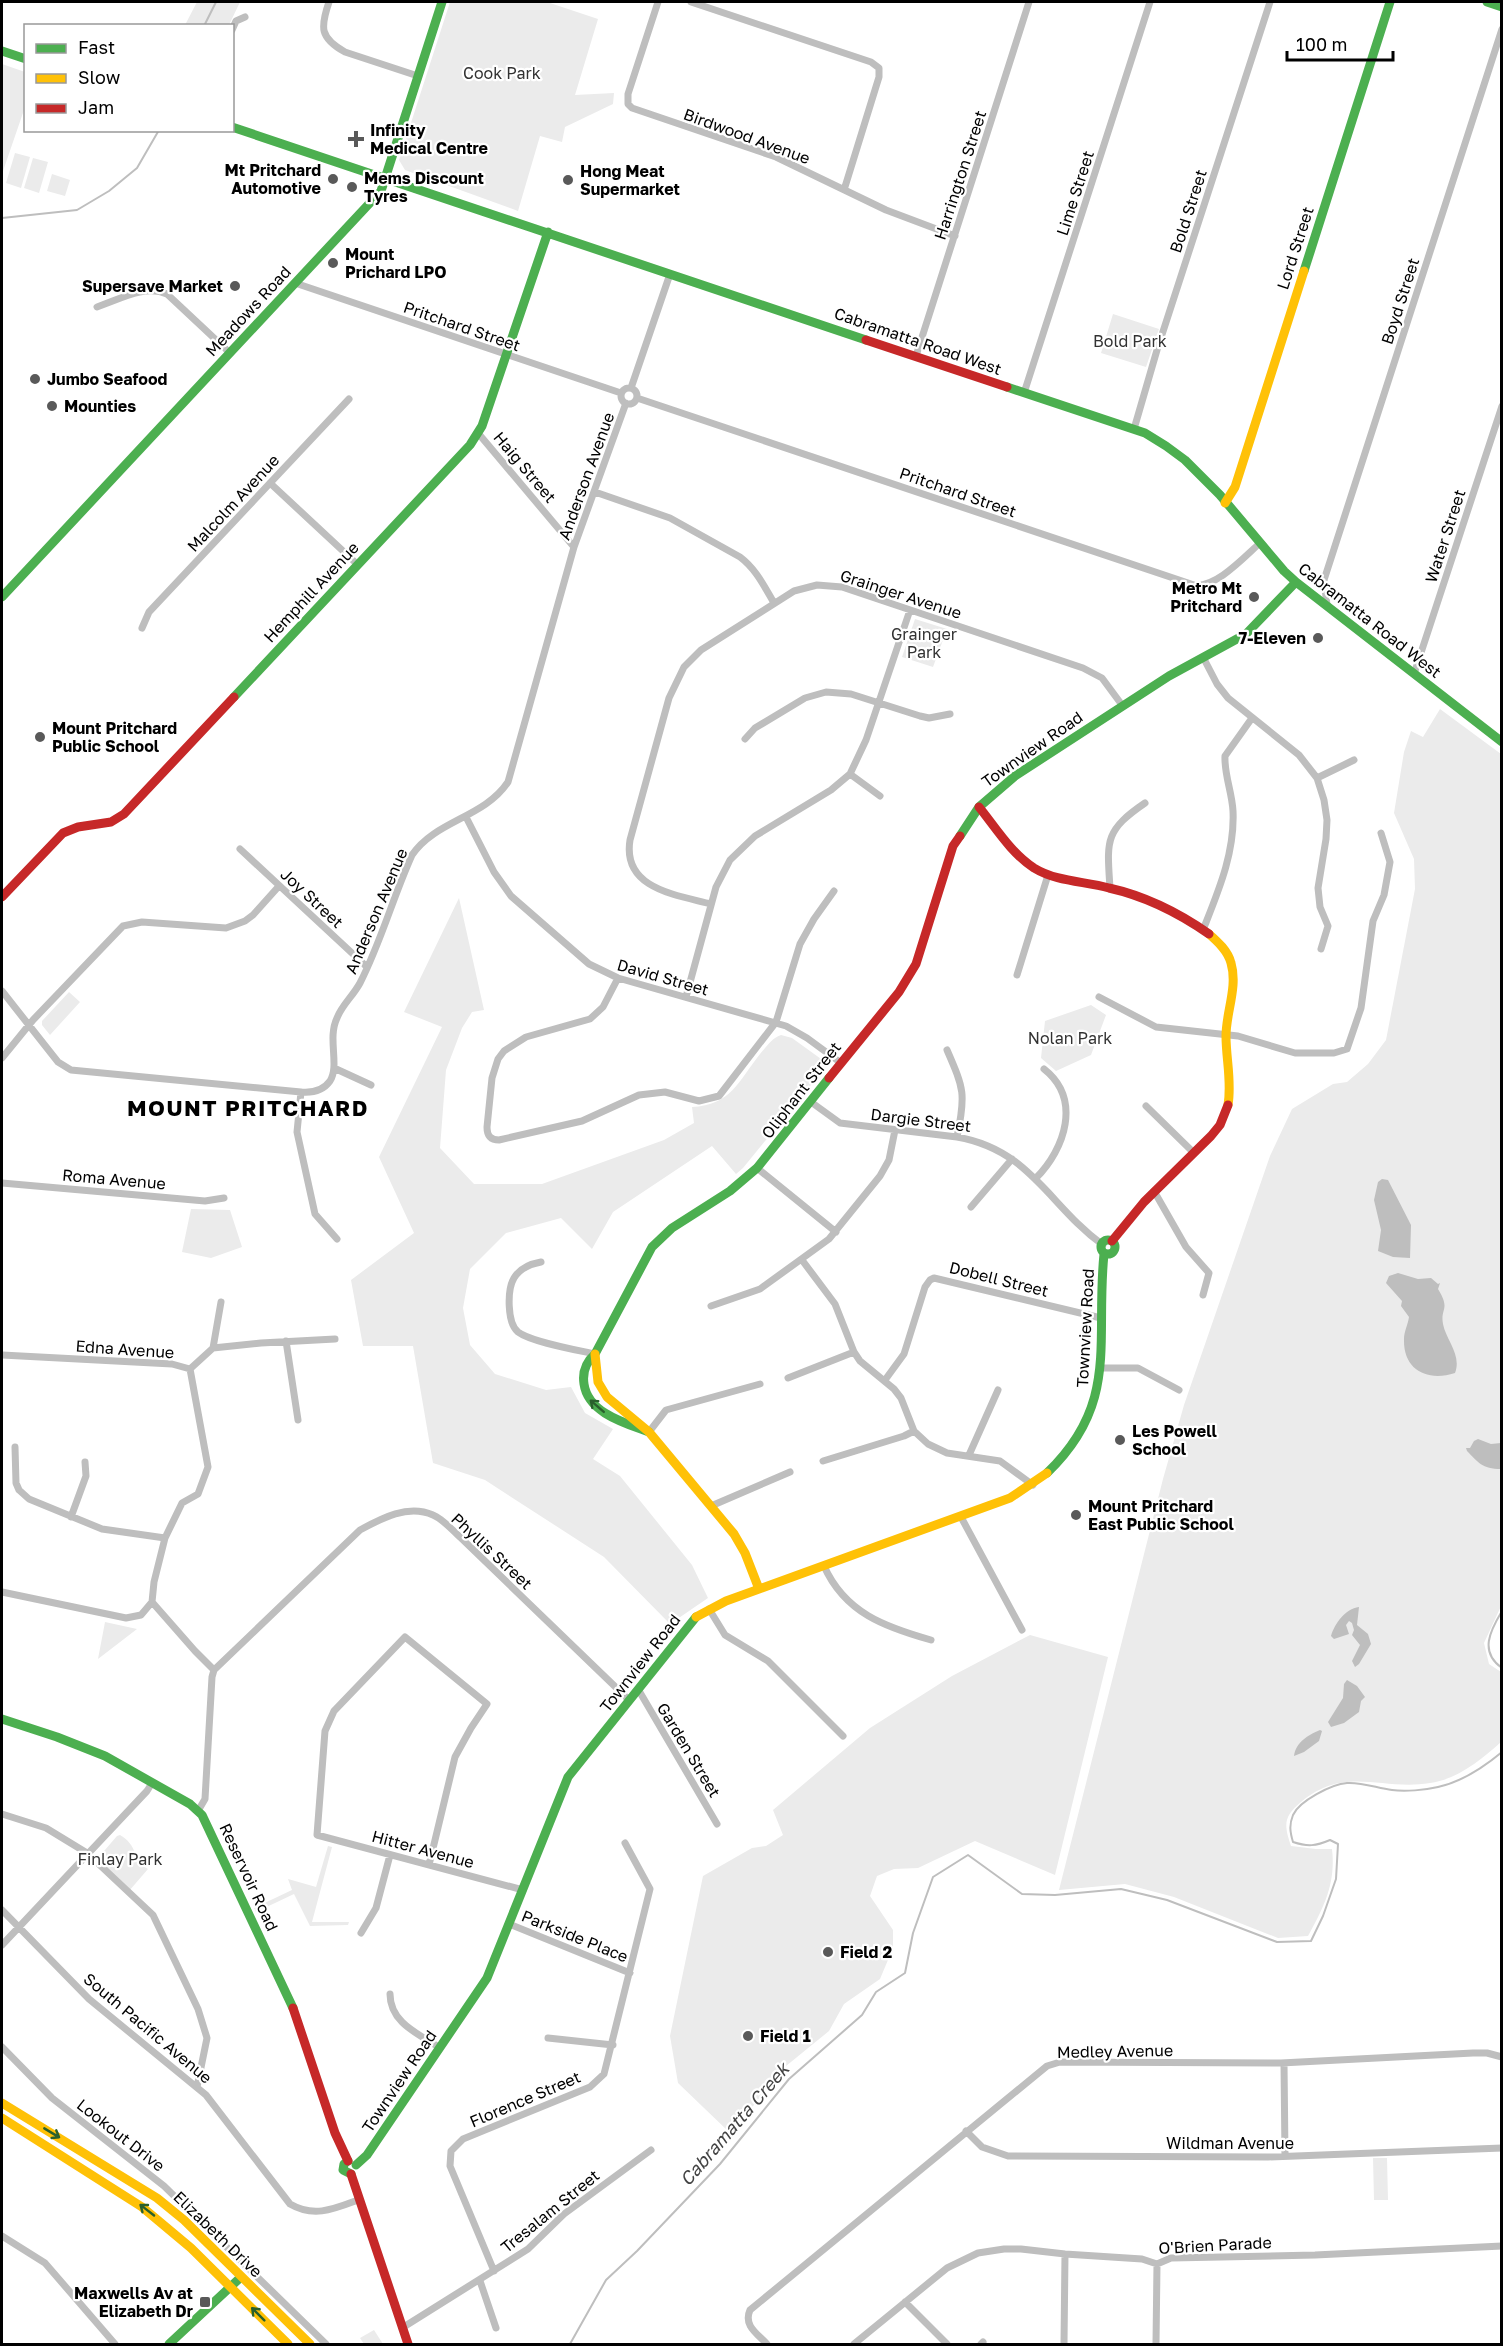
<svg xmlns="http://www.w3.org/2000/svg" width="1503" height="2346" font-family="'Golos Text',sans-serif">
<rect width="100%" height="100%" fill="#fff"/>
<path fill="#ebebeb" d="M197 2H240L229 25H185Z
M450 2H547L598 19 575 95 614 93 613 104 565 127 562 142 540 136 518 211 405 170 399 160Z
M2 64 25 72V107L2 174Z
M15 153 30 157 21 188 6 183Z
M33 158 48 162 39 193 24 188Z
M52 174 70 180 65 196 47 191Z
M1113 314 1159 329 1146 367 1101 353Z
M915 619 947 629 933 667 902 657Z
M1440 709 1501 754 1502 1604 1484 1643 1489 1664 1501 1672V1742C1481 1760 1458 1779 1430 1783 1381 1791 1345 1765 1301 1802 1283 1817 1284 1825 1291 1846L1316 1849H1332C1336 1883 1324 1907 1308 1936L1278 1938 1174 1897 1125 1884 1059 1890 1163 1479 1184 1405 1270 1156 1292 1109 1333 1084 1347 1082 1368 1064 1386 1040 1415 889 1414 859 1394 813 1404 752 1411 731 1423 737Z
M459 898 484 1010 472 1012 462 1028 446 1070 440 1148 474 1184H542L664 1140 694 1123 692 1107C731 1105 738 1082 760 1054 767 1046 772 1038 781 1035L792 1038 828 1064 743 1168 736 1174 712 1146 613 1212 592 1249 561 1218 506 1233 470 1269 463 1308 470 1345 495 1374 546 1390 571 1387 585 1413 613 1429 593 1459 620 1476 692 1565 708 1598 670 1624 604 1557 485 1480 433 1463 413 1346H363L351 1280 414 1233 379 1157 442 1027 404 1012Z
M69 992 80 1002 50 1035 42 1025V1021Z
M1091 1005 1106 1015 1091 1055 1056 1071 1041 1058 1045 1021Z
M191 1209 230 1210 242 1247 211 1258 182 1252Z
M105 1622 137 1629 98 1659Z
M1030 1635 1108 1657 1055 1875 975 1841 918 1868 894 1869 877 1876 870 1896 893 1930V1948L880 1979 844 2004 829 2031 775 2075 755 2104 728 2131 678 2083 670 2036 703 1876 752 1848 766 1846 783 1835 773 1810 870 1728 952 1676Z
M120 1835C138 1845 132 1859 148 1869L129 1891 100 1864 98 1858 117 1836Z
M328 1846 332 1847 312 1922H349L348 1925 310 1926 294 1894 256 1912 254 1908 292 1890 288 1879 316 1887Z
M1373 2158H1387L1388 2200H1374Z
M374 2330 383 2344H364L360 2338Z"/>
<path fill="#bebebe" d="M1382 1179 1388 1180 1411 1225 1410 1258 1393 1257 1378 1251 1381 1230 1374 1200 1378 1182Z
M1398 1273 1418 1279 1431 1278 1438 1284 1440 1283 1438 1289C1451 1310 1440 1308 1443 1324 1446 1340 1462 1355 1455 1373 1427 1382 1403 1370 1404 1339 1404 1332 1408 1324 1409 1317L1401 1306 1402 1301 1386 1283 1389 1276Z
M1478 1439 1491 1444 1501 1443V1469C1482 1469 1478 1462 1467 1451L1466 1448H1470L1474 1441Z
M1359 1607 1357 1625 1368 1634 1371 1644 1359 1664 1355 1667 1352 1661 1360 1645 1352 1635 1354 1630 1352 1623 1349 1621 1346 1625 1349 1634 1334 1639 1331 1636C1335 1623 1345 1609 1359 1607Z
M1347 1680 1357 1686 1365 1697 1361 1701 1359 1712 1344 1723 1331 1727 1328 1722 1343 1698 1344 1684Z
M1320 1730 1322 1731 1319 1741 1304 1752 1294 1756C1296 1742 1308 1735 1320 1730Z"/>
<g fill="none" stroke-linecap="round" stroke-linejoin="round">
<path stroke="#bebebe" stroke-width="2" d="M204 26 216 2
M2 218 77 210 109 191 137 168 159 130
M1502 1611C1490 1631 1479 1652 1502 1668
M570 2344 606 2280 637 2251 720 2164 789 2079 862 2015 876 1992 905 1973 913 1933 933 1877 968 1855 1022 1894 1055 1895 1121 1889 1167 1900 1277 1942 1311 1941 1323 1916 1336 1879 1338 1844 1330 1840C1316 1846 1308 1847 1293 1842 1290 1832 1289 1825 1293 1815 1299 1801 1332 1784 1347 1783 1362 1782 1377 1788 1392 1790 1405 1792 1425 1790 1438 1787 1461 1782 1484 1767 1502 1752"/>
<path stroke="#bebebe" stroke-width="7" d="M329 2C320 28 320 38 345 52L418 76
M658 2 628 94V104L632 108 776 157 886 210 955 236
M691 2 871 62 879 68V77L844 190
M232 30 236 21 245 17
M295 283 621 393
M97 307C118 300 145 284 167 294L230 353
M916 356 1029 2
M621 396a8 8 0 1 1 16 0a8 8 0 1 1-16 0Z
M631 388 670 274
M1024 393 1150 2
M637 398 1194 585C1216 588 1243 558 1260 543
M1134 429 1157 350 1270 2
M478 433 574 547
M270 483 357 564
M595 492 670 518 740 557C756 569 764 586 774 603
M1327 605 1324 580 1502 29
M142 628 149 612 349 399
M1203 657 1217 684 1228 698 1299 755 1317 778 1324 800 1327 820 1326 839 1318 888 1320 907 1328 926 1321 949
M1414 674 1502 406
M745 739 755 728 805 698 826 692 851 694 920 716 929 718 950 714
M850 774 880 796
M1317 778 1354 760
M466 817 494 872 511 896 589 964 618 978 786 1026 807 1038 841 1063
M240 849 367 967
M1110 888C1107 841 1104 831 1145 803
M711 904C677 895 622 889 630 840L669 698 684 667 701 650 794 591 817 585 842 587 1083 668 1102 678 1122 705
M1203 930C1218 892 1235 853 1233 811 1232 792 1224 774 1225 756L1252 718
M1017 975 1048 875
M618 978 603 1007 590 1019 526 1037 504 1051 498 1059 492 1078 487 1127C487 1136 491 1140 499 1140L582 1121 639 1095 665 1092 699 1101 719 1096 776 1022 800 944 814 919 834 891
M2 991 58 1062 71 1070 301 1092C313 1093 323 1091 330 1081 340 1065 327 1039 337 1018 342 1005 353 996 360 983 381 942 393 897 412 855 436 820 484 818 508 782L574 547 626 403
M686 997 716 887 730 860 755 836 831 790 850 774 866 740 910 610
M1099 997 1156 1027 1238 1036 1295 1053H1334L1347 1049 1361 1008 1373 921 1384 895 1390 862 1381 833
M947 1050C964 1089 966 1094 957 1137
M2 1058 33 1020 123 926 142 922 226 928 245 921 253 915 279 886
M334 1068 371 1085
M301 1092 297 1132 315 1214 337 1239
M811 1102 840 1123 957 1137C1031 1150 1049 1206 1103 1245
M1146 1106 1194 1153
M757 1168 836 1232
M1036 1178C1065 1149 1082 1099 1044 1069
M2 1183 205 1201 224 1198
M1154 1191 1186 1247 1209 1273 1203 1295
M971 1207 1012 1159
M802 1260 835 1304 854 1352 860 1361 894 1389 901 1398 914 1431 928 1444 947 1453 1000 1461 1033 1485
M541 1262C530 1264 520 1268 514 1278 507 1290 507 1323 518 1332 531 1342 577 1350 595 1354
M711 1306 760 1289 829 1239 880 1176 889 1160 895 1130
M286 1341 298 1420
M213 1348 221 1302
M2 1355 172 1364 190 1369
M1101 1368H1138L1179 1390
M190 1369 208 1467 198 1494 182 1503 165 1538 154 1582 152 1602 195 1651 214 1670 212 1677 205 1799 198 1811
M190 1369 213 1348 261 1343 335 1339
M788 1378 854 1352
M885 1380 904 1354 925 1287 930 1280 934 1278 1101 1318
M649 1432 666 1410 760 1384
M15 1447 16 1483 19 1490 29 1499 102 1529 165 1538
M969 1455 998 1390
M823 1461 904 1436 914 1431
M711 1506 790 1472
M71 1517 86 1476 85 1462
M961 1517 1022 1630
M824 1566C845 1613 885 1627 931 1640
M2 1592 126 1618 141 1615 152 1602
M709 1609 725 1635 768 1661 843 1736
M214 1670 360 1530C382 1518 408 1504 433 1515 443 1519 452 1530 460 1537L629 1700
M638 1689 717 1824
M2 1814 46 1828 87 1853 153 1915 198 2009 207 2038 197 2087
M429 1865 455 1757 471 1728 487 1704 405 1637 334 1711 325 1731 317 1835 523 1890
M2 1910 89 1999 206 2095 290 2204C314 2218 334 2209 358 2200
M509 1924 630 1973
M361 1933 376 1908 390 1855
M2 1945 147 1791 152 1783
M390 1994C390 2023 419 2034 440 2048
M548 2038 613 2045
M2 2047 52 2098 164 2186 326 2344
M1284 2063 1285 2156
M966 2131 982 2147 1008 2156 1268 2157 1502 2148
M2 2236 45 2263 115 2344
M494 2271 450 2166 451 2151 463 2139 590 2087 604 2074 650 1889 625 1843
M480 2281 496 2328
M905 2302 947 2344
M402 2328 528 2249 564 2214 651 2150
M767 2344C758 2334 743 2326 750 2310L1047 2066 1060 2062 1281 2063 1473 2053H1487L1502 2057
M854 2344 947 2268 978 2253 1004 2249H1021L1065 2254 1142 2259 1157 2264 1171 2258 1315 2255 1502 2246
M981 2344 983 2342
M1064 2344 1065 2254
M1156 2344 1157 2264"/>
<path stroke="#4caf50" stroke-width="9" d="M1487 2 1502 7
M2 51 26 59
M232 127 866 340
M1304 271 1390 2
M1007 387 1145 433 1166 446 1185 460 1220 495 1284 571 1296 582 1502 742
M2 597 381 191 442 2
M234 697 470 445 482 426 548 232
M960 836 979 807 1015 776 1169 676 1246 634 1296 582
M1101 1247a7 7 0 1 1 14 0a7 7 0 1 1-14 0Z
M649 1432C625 1423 588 1413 584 1384 582 1371 586 1362 595 1354L652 1247 672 1228 730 1191 757 1168 829 1078
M1047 1473C1120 1403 1095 1342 1104 1254
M2 1719 57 1737 105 1756 190 1804 202 1815 293 2008
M348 2161 344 2164 343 2170 351 2174
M356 2165 367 2155 487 1978 568 1777 696 1617
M169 2344 241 2277"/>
<path stroke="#ffc107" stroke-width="9" d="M1225 503 1235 487 1304 271
M1209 934C1218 942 1228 951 1231 963 1238 987 1226 1012 1226 1036 1226 1059 1232 1082 1228 1105
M595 1354 598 1382 607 1397 649 1432 734 1534 745 1553 759 1589
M696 1617 726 1601 1010 1498 1047 1473
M2 2103 157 2198 184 2220 310 2344
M2 2118 142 2207 191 2248 288 2344"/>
<path stroke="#c62828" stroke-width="9" d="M866 340 1007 387
M979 807C996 828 1011 853 1034 868 1057 882 1084 881 1109 888 1145 896 1179 913 1209 934
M2 897 63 833 78 827 111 822 124 814 234 697
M829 1078 899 992 916 964 953 846 960 836
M1112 1241 1144 1202 1211 1136 1220 1125 1228 1105
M293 2008 335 2133 348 2161
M351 2174 408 2344"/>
</g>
<defs><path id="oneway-shaft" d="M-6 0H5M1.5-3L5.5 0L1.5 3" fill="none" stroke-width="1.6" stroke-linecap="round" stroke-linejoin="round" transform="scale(1.5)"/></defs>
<g stroke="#2a602c">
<use href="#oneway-shaft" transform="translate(597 1406) rotate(-139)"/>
<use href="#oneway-shaft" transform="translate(52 2133) rotate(31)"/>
<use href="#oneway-shaft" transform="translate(147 2210) rotate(-142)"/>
<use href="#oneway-shaft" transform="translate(258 2314) rotate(-135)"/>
</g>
<g fill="#595959" stroke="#fff" stroke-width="2">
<path d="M353 130h6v6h6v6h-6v6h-6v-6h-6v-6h6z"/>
<circle cx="333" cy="179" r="6"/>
<circle cx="568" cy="180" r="6"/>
<circle cx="352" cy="187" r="6"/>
<circle cx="333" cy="263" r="6"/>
<circle cx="235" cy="286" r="6"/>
<circle cx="35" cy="379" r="6"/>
<circle cx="52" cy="406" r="6"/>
<circle cx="1254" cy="597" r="6"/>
<circle cx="1318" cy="638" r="6"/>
<circle cx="40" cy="737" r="6"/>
<circle cx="1120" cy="1440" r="6"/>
<circle cx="1076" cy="1515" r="6"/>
<circle cx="828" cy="1952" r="6"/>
<circle cx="748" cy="2036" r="6"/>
<rect x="199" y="2296" width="12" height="12" rx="3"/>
</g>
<g text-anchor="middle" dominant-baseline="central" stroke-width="4.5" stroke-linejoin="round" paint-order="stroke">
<g font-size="16" fill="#323232" stroke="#fff">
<text x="502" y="73">Cook Park</text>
<text x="1130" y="341">Bold Park</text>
<text x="924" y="634">Grainger<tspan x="924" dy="18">Park</tspan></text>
<text x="1070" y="1038">Nolan Park</text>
<text x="120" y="1859">Finlay Park</text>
</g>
<g font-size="16" font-weight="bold" fill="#000" stroke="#fff" text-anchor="start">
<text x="370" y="130">Infinity<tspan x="370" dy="18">Medical Centre</tspan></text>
<text x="321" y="170" text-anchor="end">Mt Pritchard<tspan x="321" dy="18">Automotive</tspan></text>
<text x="580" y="171">Hong Meat<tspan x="580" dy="18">Supermarket</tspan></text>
<text x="364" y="178">Mems Discount<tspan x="364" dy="18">Tyres</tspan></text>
<text x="345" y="254">Mount<tspan x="345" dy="18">Prichard LPO</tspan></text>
<text x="223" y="286" text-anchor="end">Supersave Market</text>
<text x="47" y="379">Jumbo Seafood</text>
<text x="64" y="406">Mounties</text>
<text x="1242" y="588" text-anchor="end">Metro Mt<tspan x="1242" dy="18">Pritchard</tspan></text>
<text x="1306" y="638" text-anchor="end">7-Eleven</text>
<text x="52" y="728">Mount Pritchard<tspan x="52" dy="18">Public School</tspan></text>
<text x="1132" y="1431">Les Powell<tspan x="1132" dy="18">School</tspan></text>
<text x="1088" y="1506">Mount Pritchard<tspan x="1088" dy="18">East Public School</tspan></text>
<text x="840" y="1952">Field 2</text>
<text x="760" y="2036">Field 1</text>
<text x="193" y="2293" text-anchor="end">Maxwells Av at<tspan x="193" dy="18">Elizabeth Dr</tspan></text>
</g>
<g font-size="16" fill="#000" stroke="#fff">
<text transform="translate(747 136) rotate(20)">Birdwood Avenue</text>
<text transform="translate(960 175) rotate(-72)">Harrington Street</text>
<text transform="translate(1075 193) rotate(-72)">Lime Street</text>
<text transform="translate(1188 211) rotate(-72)">Bold Street</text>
<text transform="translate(1295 248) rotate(-72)">Lord Street</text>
<text transform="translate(1400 301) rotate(-72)">Boyd Street</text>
<text transform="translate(248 311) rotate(-47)">Meadows Road</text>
<text transform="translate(462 326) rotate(19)">Pritchard Street</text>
<text transform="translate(918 341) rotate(19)">Cabramatta Road West</text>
<text transform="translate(525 467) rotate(50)">Haig Street</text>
<text transform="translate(586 476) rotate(-70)">Anderson Avenue</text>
<text transform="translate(958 492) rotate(19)">Pritchard Street</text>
<text transform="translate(233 503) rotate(-47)">Malcolm Avenue</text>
<text transform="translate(1445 536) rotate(-72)">Water Street</text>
<text transform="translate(311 592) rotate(-47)">Hemphill Avenue</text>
<text transform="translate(901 594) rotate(18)">Grainger Avenue</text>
<text transform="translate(1370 620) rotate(38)">Cabramatta Road West</text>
<text transform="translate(1032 749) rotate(-35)">Townview Road</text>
<text transform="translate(312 898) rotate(43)">Joy Street</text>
<text transform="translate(376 911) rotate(-67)">Anderson Avenue</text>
<text transform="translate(663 977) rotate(16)">David Street</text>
<text transform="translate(801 1090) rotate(-52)">Oliphant Street</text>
<text transform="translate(921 1120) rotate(7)">Dargie Street</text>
<text transform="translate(114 1179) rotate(5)">Roma Avenue</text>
<text transform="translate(999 1279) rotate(14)">Dobell Street</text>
<text transform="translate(1085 1328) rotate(-87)">Townview Road</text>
<text transform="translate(125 1349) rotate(4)">Edna Avenue</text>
<text transform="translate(492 1551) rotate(43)">Phyllis Street</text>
<text transform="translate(640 1663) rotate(-52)">Townview Road</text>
<text transform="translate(689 1750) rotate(59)">Garden Street</text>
<text transform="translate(423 1849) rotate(15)">Hitter Avenue</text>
<text transform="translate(249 1877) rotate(65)">Reservoir Road</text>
<text transform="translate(575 1936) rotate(22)">Parkside Place</text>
<text transform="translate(148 2028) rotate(40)">South Pacific Avenue</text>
<text transform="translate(1115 2051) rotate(-1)">Medley Avenue</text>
<text transform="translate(399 2081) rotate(-56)">Townview Road</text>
<text transform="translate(525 2099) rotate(-23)">Florence Street</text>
<text transform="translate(121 2135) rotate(38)">Lookout Drive</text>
<text x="1230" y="2143">Wildman Avenue</text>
<text transform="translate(550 2211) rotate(-39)">Tresalam Street</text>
<text transform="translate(218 2234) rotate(44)">Elizabeth Drive</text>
<text transform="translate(1215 2245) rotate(-3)">O'Brien Parade</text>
</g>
<g font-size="18" font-style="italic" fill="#434343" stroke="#fff">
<text transform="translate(734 2124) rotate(-49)">Cabramatta Creek</text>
</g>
<g font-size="22" font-weight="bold" letter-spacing="1.5" fill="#000" stroke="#fff">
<text x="248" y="1107">MOUNT PRITCHARD</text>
</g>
</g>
<rect width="1503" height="2346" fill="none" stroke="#000000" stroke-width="6"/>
<rect x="24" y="24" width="210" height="108" fill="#ffffff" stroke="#999999" stroke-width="1.5"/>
<rect x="36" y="44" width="30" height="9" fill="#4caf50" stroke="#999999" stroke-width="1.5"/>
<text x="78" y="54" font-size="18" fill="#000000">Fast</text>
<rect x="36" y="74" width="30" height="9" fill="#ffc107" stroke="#999999" stroke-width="1.5"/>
<text x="78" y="84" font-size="18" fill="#000000">Slow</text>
<rect x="36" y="104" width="30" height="9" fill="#c62828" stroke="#999999" stroke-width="1.5"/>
<text x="78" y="114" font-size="18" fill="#000000">Jam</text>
<path d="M1287 51v9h106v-9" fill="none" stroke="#000000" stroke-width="3"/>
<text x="1296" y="51" font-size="18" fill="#000000" stroke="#ffffff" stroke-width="4.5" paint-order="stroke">100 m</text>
</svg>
